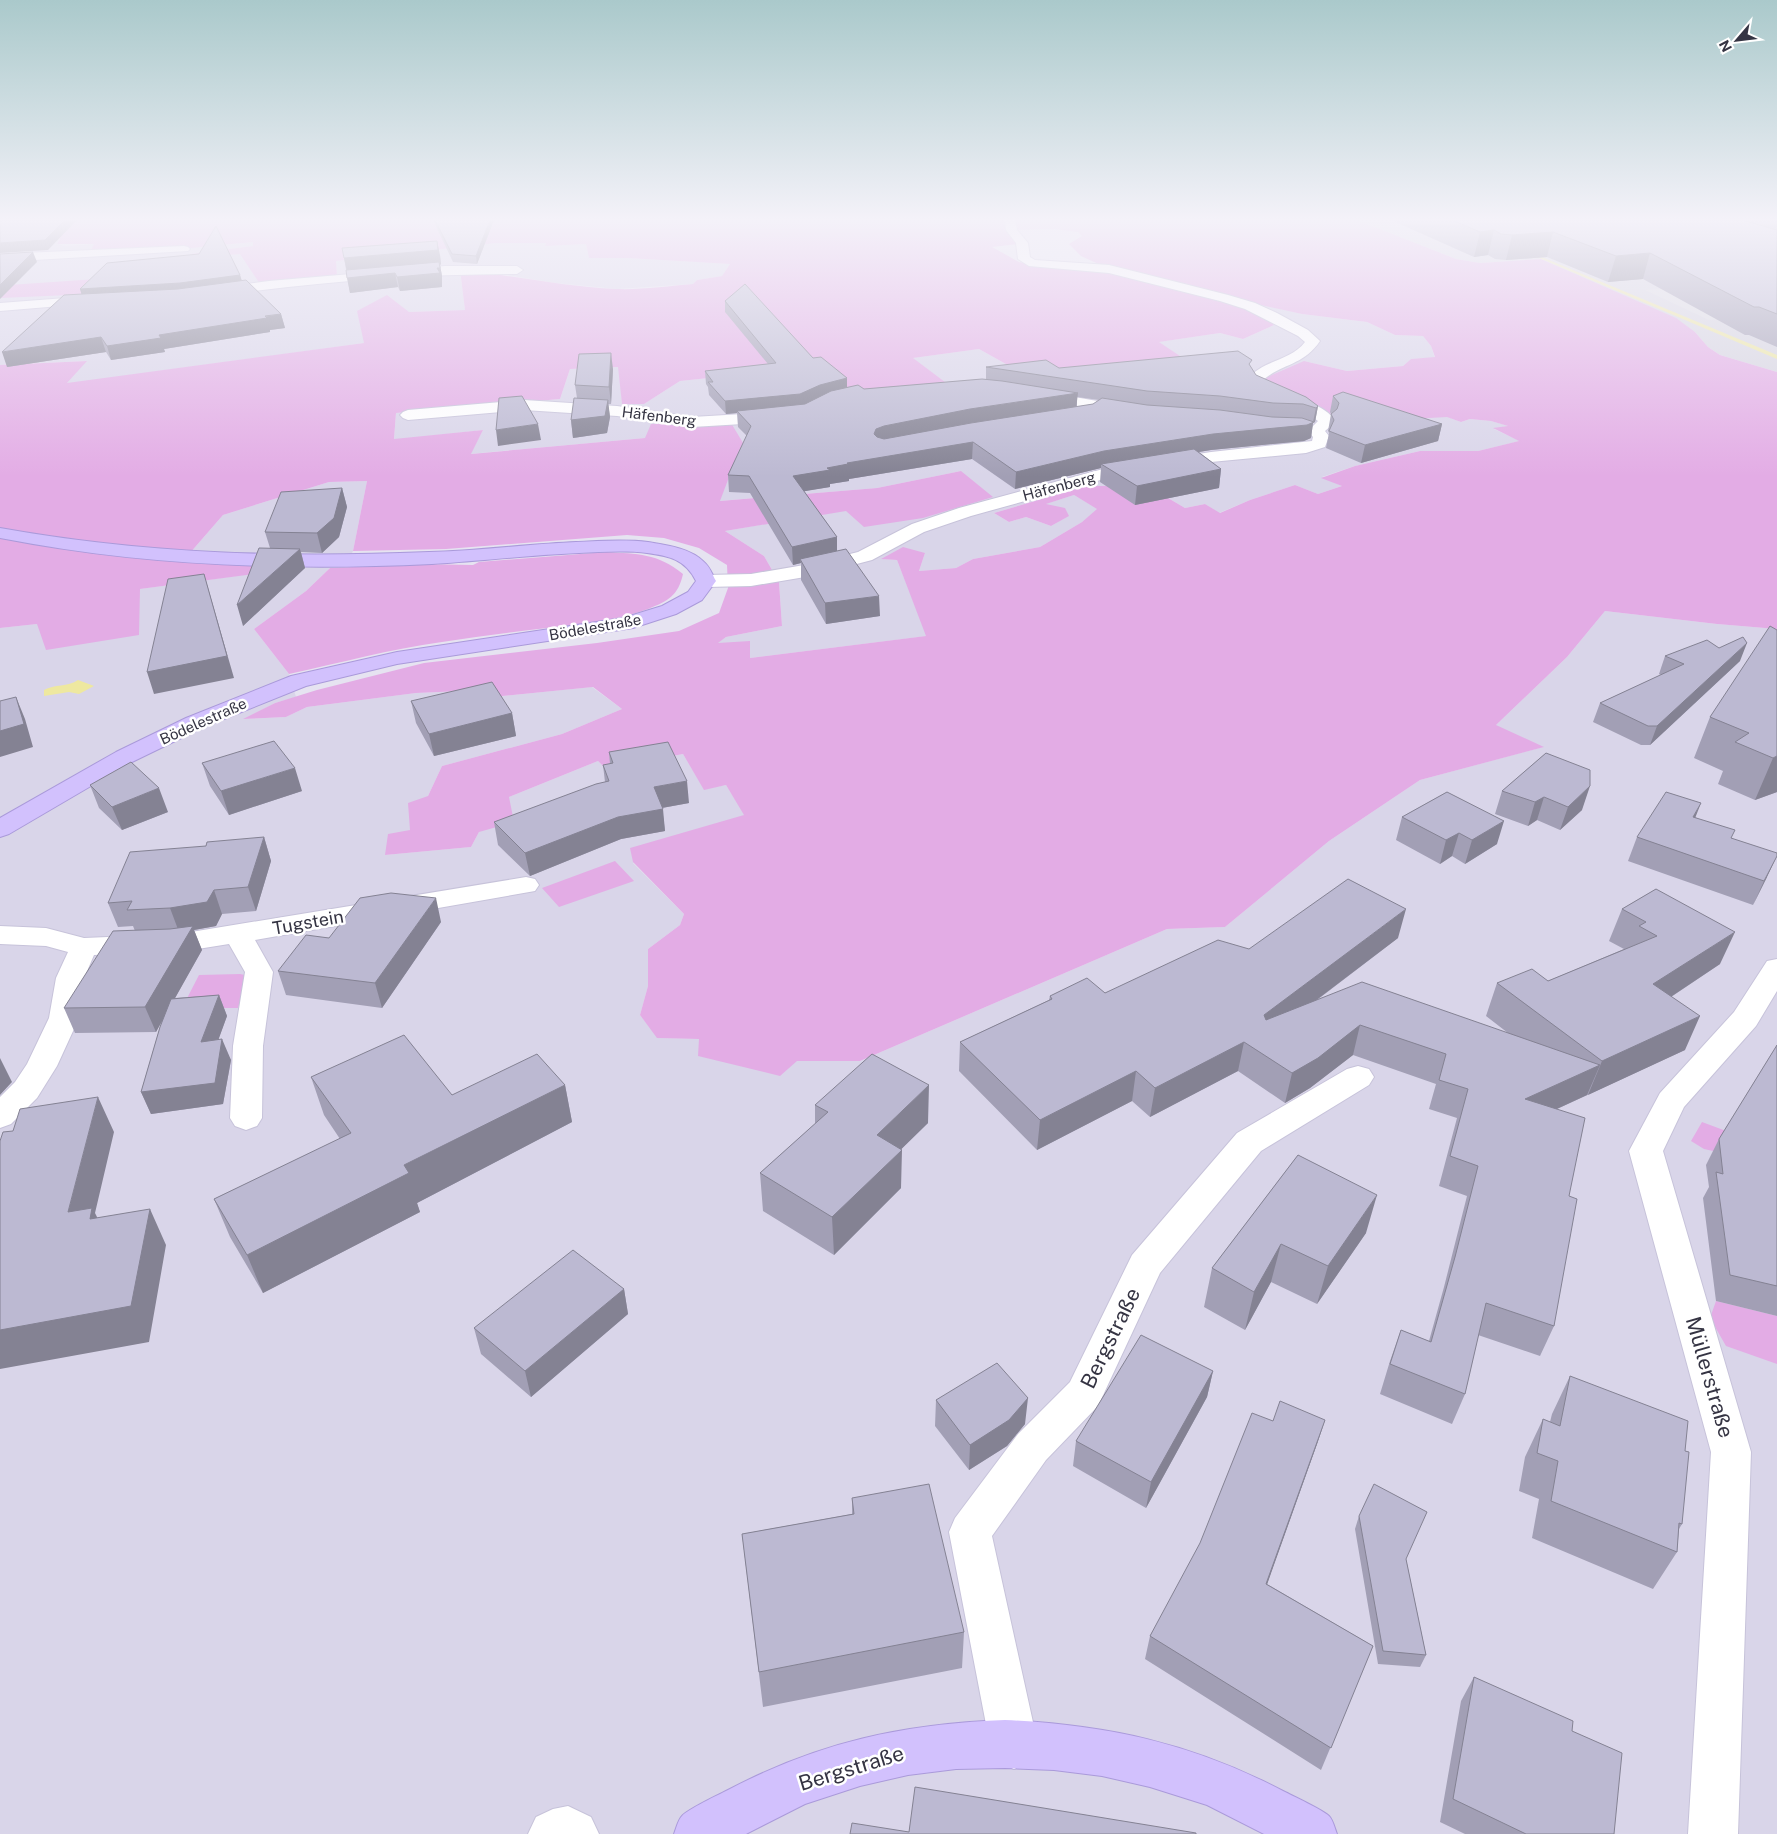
<svg xmlns="http://www.w3.org/2000/svg" width="1777" height="1834" font-family="'Public Sans',sans-serif">
<rect width="100%" height="100%" fill="#e6e3f1"/>
<path fill="#d9d5e9" d="M60 238 57 244 66 246 95 244 90 251 214 246 254 242V246L192 254 194 258 240 254 337 276 336 261 496 243H546L545 246 586 244 589 258H628L730 264 722 276 697 280 693 284 617 289 555 283 501 274 460 271 465 310 409 312 364 343 66 384 86 361 0 365V241Z
M1251 302 1302 314 1367 322 1395 335 1423 336 1431 346 1435 358 1411 359 1403 366 1347 371 1304 361 1461 422 1470 419 1491 421 1509 426 1494 429 1520 441 1478 451H1420L1355 466 1322 477 1342 486 1318 494 1295 485 1250 500 1219 513 1205 504 1185 508 1168 498 1135 505 1106 486H1087L994 513 1009 522 1026 517 1051 526 1068 516 1045 504 1074 495 1098 509 1082 522 1040 547 973 559 956 568 919 571 925 553 883 559 897 560 927 636 750 658 717 643 726 637 782 626 779 582 764 556 725 531 846 510 961 471 877 488 719 501 731 472 645 438 470 454 483 430 394 440 396 413 560 399 570 369 619 367 622 403 644 404 680 381 823 366 953 388 912 358 979 349 1022 373 1072 367 1091 375 1188 362 1158 342 1220 333 1243 339 1274 325Z
M367 481 353 551 345 568H330L306 591 254 629 289 674 296 697 275 703 245 719 286 717 307 707 416 693 463 691V700L592 687 622 709 562 734 442 766 428 796 410 830 385 855 471 847 479 832 509 797 598 761 606 769 683 754 704 789 726 785 745 815 633 863 684 914 680 925 648 949V986L640 1015 658 1038 700 1039 797 1061H860L1167 929 1225 927 1329 841 1420 780 1543 747 1495 726 1567 657 1605 611 1717 624 1777 629V1834H0V628L37 624 140 589 287 569 183 561 223 515 329 482Z"/>
<path fill="#d6d5e0" d="M1357 220H1720L1777 251V372L1720 355 1708 347 1695 332 1542 259 1480 263 1456 259Z"/>
<path fill="#e3ace5" fill-rule="evenodd" d="M46 220H1357L1456 259 1480 263 1541 259 1676 318 1695 332 1708 347 1720 355 1777 372V629L1717 624 1605 611 1567 657 1496 725 1544 747 1420 780 1329 841 1225 927 1167 929 860 1061H797L780 1076 698 1056 699 1039 657 1038 640 1015 648 986V949L680 925 684 914 633 862 630 848 744 815 726 785 704 790 683 754 606 769 598 761 509 797 514 822 479 832 471 847 385 855 388 834 410 830 408 803 428 796 442 766 562 734 622 709 593 687 463 700V691L416 693 307 707 286 717 243 719 275 703 317 690 424 663 597 643 679 631 719 613 728 588 727 565 699 548 664 538 627 535 446 549 353 551 367 481 329 482 223 515 183 561 291 569 140 589 139 635 46 650 37 624 0 628V365L87 361 67 383 364 343 357 311 387 295 409 312 465 310 460 270C512 275 564 287 616 289 642 290 668 286 693 284L697 280 722 276 730 264 628 258H589L586 244 545 246 546 243H496L336 261 337 276 260 284 240 254 194 258 191 254 253 246V242L191 248 90 252 94 244H57L60 239ZM1055 229 1078 232 1082 236 1069 244 1081 256 1105 267 1036 265 1019 262 992 247 1018 244 1010 230ZM1252 303 1302 314 1367 322 1395 335 1423 336 1431 346 1435 357 1411 359 1403 366 1347 371 1304 361 1265 378 1264 382 1329 415 1358 422 1447 417 1461 422 1470 419 1491 421 1508 426 1493 428 1519 441 1478 451H1420L1355 466 1321 478 1342 486 1318 494 1295 485 1250 500 1220 513 1205 504 1185 508 1168 498 1106 486H1087L994 513 1009 522 1026 517 1051 526 1069 516 1065 508 1046 504 1074 495 1097 509 1082 522 1040 547 973 559 956 568 919 571 925 553 903 547 881 559 897 560 926 636 750 658V641L718 643 726 637 782 626 779 582 764 556 725 531 846 511 864 527 923 518 993 497 961 471 877 488 720 501 731 472 757 466 731 423 651 424 645 438 471 454 483 430 394 439 396 413 560 399 570 369 618 367 622 404H644L680 381 823 366 837 426 953 388 913 358 979 349 1022 373 1072 367 1091 375 1189 362 1159 342 1220 333 1243 339 1274 325Z
M97 279 93 294 0 298 9 285Z
M606 552C638 554 657 553 683 574 678 596 668 601 648 609 616 621 580 624 547 628 512 632 477 637 442 642 390 649 340 663 289 674L254 629 306 591 330 568 421 564 473 565 479 562Z
M615 861 634 881 559 907 542 888Z
M240 974 245 975 246 979 238 1008H182L199 975Z
M1702 1122 1777 1150V1165L1704 1149 1691 1141Z
M1716 1301 1777 1316V1364L1726 1346 1710 1318Z"/>
<path fill="#dcdce2" d="M1688 287 1754 317 1709 320 1645 290Z"/>
<path fill="#eee8a0" d="M78 680 94 686 79 694 69 692 44 696V690C54 684 68 687 78 680Z"/>
<g fill="none" stroke-linecap="round" stroke-linejoin="round">
<path fill="#eee8a0" fill-rule="evenodd" d="M1525 250 1777 355V359L1525 252Z"/>
<g stroke="#c7c3da" stroke-width="2">
<path id="street" d="M1005 220H1015L1017 230 1028 243 1030 257 1035 260 1109 265 1228 295 1255 303 1277 313 1308 330 1320 341C1303 366 1283 363 1263 380 1274 397 1319 398 1334 419L1333 424 1325 431 1329 436 1325 447 1306 453 1211 462 1104 479 971 516 924 532 872 560 811 576 751 586 706 587 699 585 696 581 699 577 706 575 751 574 810 564 858 552 912 524 959 508 1103 469 1211 452 1312 441 1313 437 1308 431 1318 421 1304 411 1254 389 1248 379C1262 360 1291 361 1305 342L1298 336 1245 309 1220 301 1109 273 1029 266 1018 259 1016 243 1006 230Z
M184 246 188 247 190 249 188 251 0 262V254Z
M445 266H517L523 270 517 274C417 274 316 282 217 296L211 292 217 288 269 281Z
M92 296 98 300 96 303 0 311V303Z
M1040 391 1126 406 1131 408 1134 411 1131 414 1126 416 1035 399 1032 396 1035 393Z
M524 400 617 406 692 417 775 412 780 414 783 417 780 420 775 422 692 427 617 416 524 410 408 420 403 418 400 415 403 412 408 410Z
M526 877 535 879 539 885 535 891 255 940 273 972 263 1046 262 1118 257 1126 246 1130 235 1126 230 1118 233 1046 245 972 229 944 179 952 94 955 84 978 79 1018 57 1066 37 1098 11 1124 0 1128V1097L15 1082 27 1064 49 1018 56 978 68 952 46 946 0 944V926L46 928 84 938 179 934Z
M1777 959V991L1756 1026 1684 1107 1663 1151 1751 1452 1738 1834H1688L1711 1452 1629 1151 1660 1093 1734 1012 1767 961Z
M1358 1066 1369 1069 1374 1077 1369 1085 1261 1151 1160 1273 1098 1406 1046 1460 992 1536 1038 1745 1031 1762 1014 1769 997 1762 990 1745 949 1532 955 1518 1018 1434 1070 1382 1132 1255 1237 1133 1347 1069Z
M568 1806 591 1817 599 1834H528L536 1817 553 1809Z"/>
</g>
<g stroke="#aa9ada" stroke-width="2">
<path id="secondary" d="M0 528C145 554 282 558 429 552 478 551 527 544 576 542 600 541 624 539 648 542 666 545 691 548 704 562 710 567 712 574 716 581L702 600 676 614 633 628 397 664 306 686 202 728 132 762 9 834 0 837V818L116 752 186 718 291 676 397 652 623 618 662 606 688 592 696 581C685 559 669 556 647 553 624 550 601 552 579 553 530 555 481 561 432 564 287 571 143 566 0 538Z
M1005 1720C1107 1725 1192 1743 1283 1791 1293 1796 1323 1810 1329 1816 1333 1820 1335 1829 1337 1834H1264L1207 1805 1150 1787 1102 1776 1054 1770 1005 1768 956 1769 908 1775 860 1786 805 1804 746 1834H674C676 1829 678 1820 682 1816 688 1809 718 1795 728 1790 819 1742 903 1724 1005 1720Z"/>
</g>
<use href="#street" fill="#fff" fill-rule="evenodd"/>
<use href="#secondary" fill="#d2c1fd" fill-rule="evenodd"/>
</g>
<path fill="#a29fb5" fill-rule="evenodd" d="M433 220H494L477 264 453 262Z
M1391 220H1777V347L1749 335H1745L1643 279 1608 282 1547 257 1506 260 1495 259 1488 255 1474 257Z
M440 255 441 264 440 265 442 276V287L400 291 398 287 350 293 344 258Z
M240 275 242 281 281 314 285 328 270 330V332L164 349 165 352 111 360 106 352 7 367 82 294 80 289Z
M725 301 813 358 847 387 864 389 986 379V367L1059 368 1250 367 1256 375 1318 406 1315 422 1313 423 1311 438 1304 441 1211 450 1199 452 1221 469 1219 488 1135 505 1100 482 1101 468 1015 489 972 459 849 479V481L830 484V487L804 491 837 537V551L880 616 826 624 801 580V563L793 565 750 493 729 492 728 475 747 436 738 427 737 413 726 414 709 395 708 387 706 384 705 371 768 364 725 312ZM1077 397 1099 400 1093 404 1077 407Z
M613 369 611 404H608L610 417 607 433 573 438 571 420 577 398 575 385Z
M1333 396 1442 424 1438 441 1361 463 1326 448 1329 433 1328 431 1331 414 1330 412Z
M342 488 347 507 339 537 322 553 301 552 305 568 243 626 270 548 265 532Z
M1777 630V792L1755 800 1718 784 1723 771 1694 758 1710 717Z
M1665 656 1740 661 1650 745H1641L1593 722 1600 703 1661 675 1659 674Z
M411 701 512 713 516 736 434 756 416 723Z
M609 752 689 803 662 808 665 831 621 839 530 876 498 845 494 822 605 782 603 765 610 764Z
M1546 753 1582 810 1560 830 1537 820 1528 826 1495 814 1502 791Z
M202 763 302 791 229 815 210 786Z
M90 785 168 812 122 830 99 808Z
M1447 792 1497 844 1465 864 1452 856 1440 864 1396 840 1402 817Z
M1695 817 1732 838 1767 877 1753 905 1628 861 1637 837Z
M264 837 271 861 256 911 222 914 216 926 194 930 202 950 175 998 219 995 227 1016 218 1040 231 1060 223 1104 151 1114 141 1092 162 1020 156 1032 75 1033 64 1008 135 931 133 926 118 927 108 903 206 846Z
M1656 889 1720 964 1671 997 1685 1050 1557 1109 1569 1196 1554 1326 1540 1356 1478 1335 1465 1394 1452 1424 1380 1394 1390 1361 1401 1330 1429 1341 1444 1287 1467 1196 1439 1186 1457 1118 1429 1109 1436 1084 1353 1055 1310 1088 1285 1103 1238 1071 1150 1117 1132 1101 1037 1150 959 1071 960 1042 1049 1000 1050 996 1105 993 1249 949 1398 938 1317 1000 1508 1033 1486 1016 1497 983 1548 981 1624 949 1609 941 1622 909Z
M441 922 382 1008 286 995 278 971Z
M1777 1045V1316L1716 1301 1703 1198 1709 1187 1706 1165 1719 1139Z
M311 1077 452 1095 565 1085 572 1122 417 1203 420 1212 263 1293 230 1237 214 1199 340 1139 324 1115Z
M815 1105 928 1123 901 1149V1188L834 1255 763 1211 760 1173 815 1124Z
M1298 1155 1366 1233 1317 1304 1271 1282 1245 1330 1204 1307 1212 1268Z
M624 1289 628 1314 531 1397 481 1354 474 1328Z
M1213 1371 1207 1397 1146 1508 1073 1466 1076 1441Z
M1570 1376 1685 1451 1682 1524 1679 1529 1677 1552 1653 1589 1532 1538 1539 1499 1519 1491 1525 1457 1543 1419 1550 1422 1552 1414Z
M936 1400 1025 1424 1007 1446 969 1470 935 1426Z
M1325 1420 1317 1444 1267 1584 1373 1646 1321 1770 1145 1659 1150 1636 1273 1421Z
M852 1498 964 1632 962 1668 763 1707 742 1534 852 1514Z
M1359 1516 1406 1559 1426 1655 1420 1667 1378 1664 1355 1529Z
M1474 1677 1572 1731 1614 1834H1465L1440 1822 1461 1701Z"/>
<path fill="#848293" d="M65 220H77L48 250 0 253V243Z
M490 220H494L477 264 476 256Z
M1494 230 1488 255 1474 257 1480 232Z
M1553 232 1547 257 1506 260 1512 235Z
M437 241 440 255 441 264 440 265 442 276V287L400 291 397 277 437 268 347 272 344 258Z
M33 252 37 262 0 299V285Z
M1650 253 1643 279 1608 282 1616 256Z
M395 273 398 287 350 293 347 278Z
M240 275 242 282 182 290 82 296 80 289Z
M281 314 285 328 270 330V332L164 349 165 352 111 360 107 346 159 335Z
M101 337 106 352 7 367 2 352Z
M611 353 613 369 611 404 609 387Z
M847 378V391L800 407 737 411V413L726 414 725 401 820 385Z
M1078 393 1076 409 876 445 874 434 876 429 884 426 970 409Z
M608 400 610 417 607 433 573 438 571 420Z
M1318 406 1315 422 1313 423 1311 438 1304 441 1211 450 1106 467 1101 464V468L1015 489 1016 472 1104 451 1213 434 1313 422 1316 408Z
M538 424 541 440 498 446 496 430Z
M1442 424 1438 441 1361 463 1365 445Z
M973 442 972 459 849 479V481L830 484V487L794 493 793 476 847 463Z
M1221 469 1219 488 1135 505 1137 486Z
M342 488 347 507 339 537 322 553 317 533Z
M837 537V555L800 559 801 563 793 565 792 547Z
M300 549 305 568 243 626 237 605Z
M204 574 234 678 154 694 147 672Z
M879 596 880 616 826 624 825 603Z
M1747 643 1740 661 1650 745 1657 726Z
M16 697 25 719 33 747 0 757V731Z
M512 713 516 736 434 756 429 734Z
M1777 756V792L1755 800 1773 758Z
M295 768 302 791 229 815 221 791Z
M687 781 689 803 656 809 654 787Z
M1590 786 1582 810 1560 830 1568 807Z
M159 788 168 812 122 830 112 807Z
M1544 797 1537 820 1528 826 1535 802Z
M1701 803 1692 826 1693 817Z
M663 809 665 831 621 839 530 876 525 853 618 817Z
M1504 821 1497 844 1465 864 1472 840Z
M1459 833 1452 856 1440 864 1446 840Z
M264 837 271 861 256 911 248 887Z
M1777 856 1767 877 1753 905 1764 881Z
M214 890 222 914 216 926 194 930 202 950 156 1032 145 1007 179 932 170 908Z
M436 898 441 922 382 1008 375 983Z
M1406 909 1398 938 1257 1045 1264 1015Z
M1735 932 1720 964 1639 1018 1653 984Z
M219 995 227 1016 210 1063 201 1042Z
M1700 1016 1685 1050 1588 1095 1602 1061Z
M1360 1025 1353 1055 1310 1088 1285 1103 1292 1073Z
M222 1039 231 1060 223 1104 151 1114 141 1092Z
M1244 1042 1238 1071 1150 1117 1155 1088Z
M0 1058 12 1082 0 1095Z
M1600 1065 1587 1095 1513 1129 1525 1099Z
M1136 1071 1132 1101 1037 1150 1040 1120Z
M565 1085 572 1122 417 1203 420 1212 263 1293 247 1255 404 1165Z
M929 1085 928 1123 877 1173V1135Z
M98 1097 114 1132 95 1213 110 1243 68 1212Z
M902 1150 901 1188 834 1255 832 1217Z
M1377 1195 1366 1233 1317 1304 1328 1266Z
M150 1209 166 1245 149 1342 0 1369V1330Z
M1281 1244 1271 1282 1245 1330 1254 1292Z
M624 1289 628 1314 531 1397 525 1371Z
M1213 1371 1207 1397 1146 1508 1151 1482Z
M1028 1398 1025 1424 1007 1446 969 1470 970 1445Z
M1325 1420 1317 1444 1259 1607 1266 1584Z"/>
<path fill="#bcb9d2" stroke="#848293" d="M0 220H65L45 240 0 243Z
M435 220H490L476 256 452 254Z
M1452 220H1742L1777 230V314L1759 307H1754L1650 253 1616 256 1553 232 1512 235 1501 234 1494 230 1480 232Z
M216 226 240 275 180 283 80 289 107 263 199 254Z
M437 241 438 250 344 258 342 248Z
M33 252 0 285V254Z
M439 262 440 268H437L440 273 397 277 395 273 347 278 346 270Z
M246 280 281 314 265 316 267 318 159 335 161 338 107 346 101 337 2 352 64 295 178 289Z
M745 284 813 358 821 357 847 378 820 385 800 394 725 401 708 382H713L705 371 776 363 725 301Z
M1238 351 1252 360 1249 364 1256 375 1306 397 1318 406 1316 408 1303 404 1273 403 1220 396 1147 391 986 367 1046 360 1059 368Z
M611 353 609 387 575 385 579 354Z
M982 379 1002 381 1078 393 970 409 884 426 876 429 874 434 877 437 884 439 971 423 1093 404 1102 398 1147 405 1220 410 1272 417 1302 418 1314 422 1307 425 1213 434 1104 451 1016 472 973 442 847 463 848 464 827 468 830 470 793 476 837 537 792 547 749 476 728 475 751 426 737 411 805 404 831 391 858 385 864 389Z
M1343 392 1442 424 1365 445 1329 431 1334 420 1331 414 1337 409 1339 403 1333 396Z
M522 396 538 424 496 430 499 398Z
M574 398 608 400 605 416 571 420Z
M1194 449 1221 469 1137 486 1101 464Z
M342 488 334 518 317 533 265 532 281 492Z
M259 548 300 549 237 605Z
M846 549 879 596 825 603 800 559Z
M204 574 227 656 147 672 168 579Z
M1770 626 1777 630V756L1773 758 1735 742 1749 733 1710 717Z
M1743 637 1747 643 1657 726H1648L1600 703 1684 664 1665 656 1707 640 1719 648Z
M492 682 512 713 429 734 411 701Z
M16 697 24 724 0 731V701Z
M274 741 295 768 221 791 202 763Z
M668 742 687 781 654 787 663 809 618 817 525 853 494 822 596 784 609 781 603 765 613 763 609 752Z
M1546 753 1590 770V786L1568 807 1544 797 1535 802 1502 791Z
M131 762 159 788 112 807 90 785Z
M1447 792 1504 821 1472 840 1459 833 1446 840 1402 817Z
M1666 792 1701 803 1693 817 1735 830 1731 838 1777 853V856L1764 881 1637 837Z
M264 837 248 887 214 890 207 902 170 908 127 910 132 901 108 903 130 852 206 846 207 842Z
M1348 879 1406 909 1264 1015 1266 1020 1362 982 1600 1065 1525 1099 1585 1118 1569 1196 1577 1199 1554 1326 1486 1303 1465 1394 1390 1364 1401 1330 1431 1342 1455 1257 1478 1166 1450 1156 1468 1089 1439 1080 1446 1054 1360 1025 1318 1058 1292 1073 1244 1042 1155 1088 1136 1071 1040 1120 960 1042 1052 999 1050 996 1087 978 1105 993 1218 940 1249 949Z
M1656 889 1735 932 1653 984 1700 1016 1602 1061 1497 983 1532 969 1548 981 1657 936 1639 926 1646 922 1622 909Z
M391 893 436 898 375 983 278 971 306 935 329 938 360 898Z
M193 926 145 1007 64 1008 113 931 170 929Z
M219 995 201 1042 222 1039 215 1083 141 1092 160 1027 171 999Z
M404 1035 452 1095 537 1054 565 1085 404 1165 409 1173 247 1255 214 1199 351 1133 311 1077Z
M1777 1045V1286L1730 1275 1716 1172 1723 1174 1719 1139Z
M872 1054 929 1085 877 1135 902 1150 832 1217 760 1173 828 1112 815 1105Z
M98 1097 68 1212 92 1208 90 1219 150 1209 131 1306 0 1330V1141L3 1132 13 1131 20 1109Z
M1298 1155 1377 1195 1328 1266 1281 1244 1254 1292 1212 1268Z
M573 1250 624 1289 525 1371 474 1328Z
M1141 1335 1213 1371 1151 1482 1076 1441Z
M997 1363 1028 1398 1009 1420 970 1445 936 1400Z
M1570 1376 1688 1421 1685 1451 1689 1452 1682 1524 1679 1523 1677 1552 1551 1501 1558 1461 1537 1453 1543 1419 1560 1426Z
M1280 1401 1325 1420 1266 1584 1373 1646 1331 1748 1150 1636 1200 1543 1252 1413 1273 1421Z
M929 1484 964 1632 759 1672 742 1534 854 1514 852 1498Z
M1374 1484 1427 1512 1406 1559 1426 1655 1383 1651 1359 1516Z
M1474 1677 1573 1721 1572 1731 1622 1753 1614 1834H1526L1453 1799Z
M915 1787 1196 1833V1834H850L852 1823 909 1832Z"/>
<linearGradient id="sky" x2="0" y2="1"><stop stop-color="#aac9cb"/><stop offset="0.46" stop-color="#f4f2f9"/><stop offset="1" stop-color="#f4f2f9" stop-opacity="0"/></linearGradient>
<rect width="1777" height="477" fill="url(#sky)"/>
<g text-anchor="middle" dominant-baseline="central" stroke-width="5" stroke-linejoin="round" paint-order="stroke">
<g font-size="15" fill="#353443" stroke="#fff">
<text transform="translate(659 416) rotate(7)">Häfenberg</text>
<text transform="translate(1059 486) rotate(-15)">Häfenberg</text>
<text transform="translate(595 627) rotate(-10)">Bödelestraße</text>
<text transform="translate(203 721) rotate(-24)">Bödelestraße</text>
</g>
<g font-size="18" fill="#353443" stroke="#fff">
<text transform="translate(308 922) rotate(-10)">Tugstein</text>
</g>
<g font-size="21" fill="#353443" stroke="#fff">
<text transform="translate(1110 1338) rotate(-64)">Bergstraße</text>
<text transform="translate(1710 1377) rotate(74)">Müllerstraße</text>
<text transform="translate(851 1768) rotate(-17)">Bergstraße</text>
</g>
</g>
<g transform="translate(1737 40) rotate(242)" stroke="#ffffff" stroke-width="4" paint-order="stroke">
<path d="M0-4L9 19L0 12L-9 19Z" fill="#353443"/>
<text y="-8" font-size="14" font-weight="bold" text-anchor="middle" fill="#353443">N</text>
</g>
</svg>
